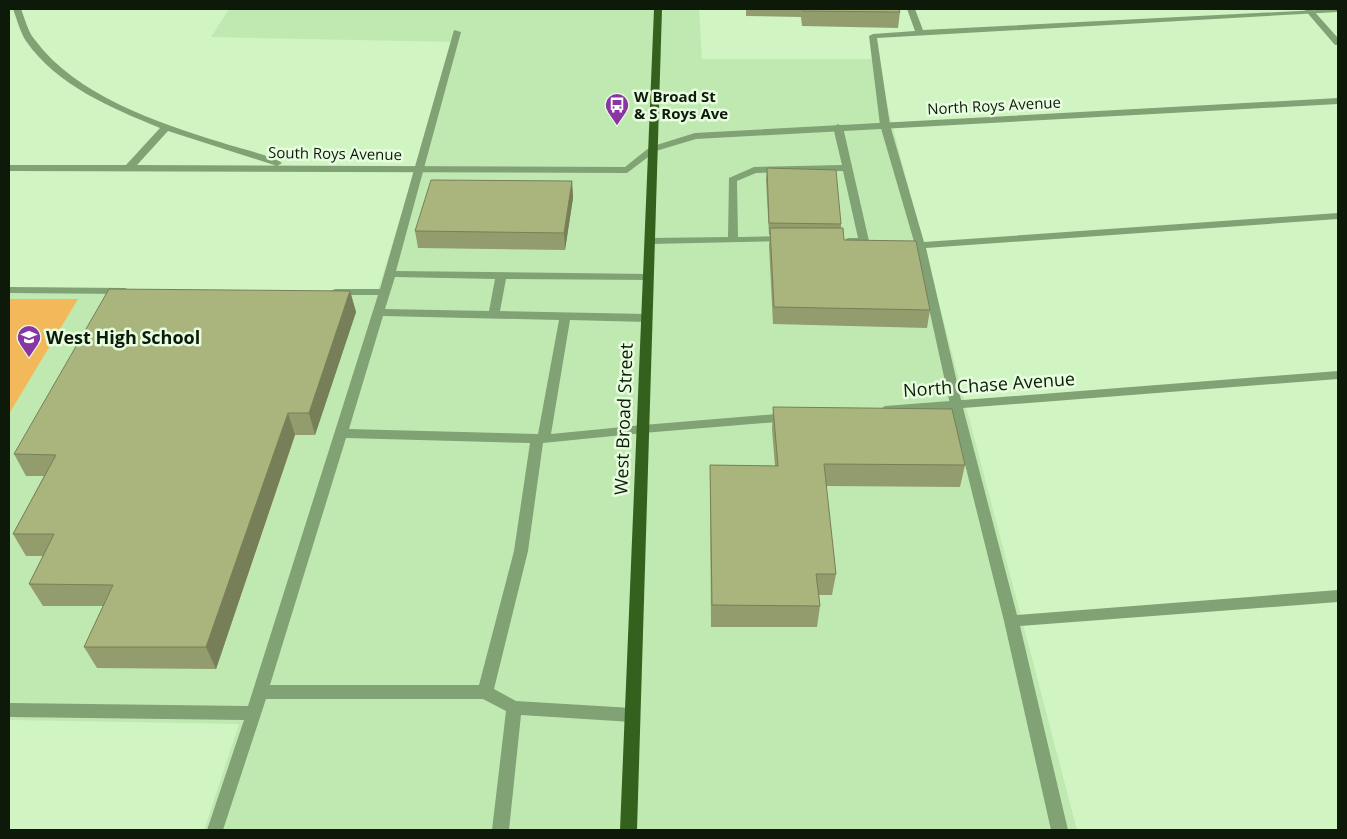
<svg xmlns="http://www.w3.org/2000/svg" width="1347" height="839" font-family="'Open Sans',sans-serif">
<rect width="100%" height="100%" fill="#d0f5c3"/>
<path fill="#c0e9b1" d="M229 9H699L702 59H875L1077 830H204L239 724 9 720V287L377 293 455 42 211 37Z"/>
<path fill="#f2b859" d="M9 299H78L9 414Z"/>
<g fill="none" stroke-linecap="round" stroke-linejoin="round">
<path fill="#81a275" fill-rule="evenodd" d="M907 9H915L923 30 1338 9V12L877 38 890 125 924 242 1338 213V219L926 248 962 404 1017 615 1338 590V602L1020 626 1068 830H1051L1004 621 950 404 915 245 880 125 869 36 873 34 915 31Z
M454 30 461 32 396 271 648 274 653 277 648 280 506 279 500 311 647 314 653 318 647 322 570 320 551 434 643 425 649 429 643 433 543 443 528 551 494 689 516 701 632 708 638 710 640 715 638 720 632 722 521 715 509 830H492L506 711 483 699H266L223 830H207L244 720 9 717V703L248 706 378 295H335L329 292 335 289H380ZM395 277 495 279 489 311 385 309ZM383 316 559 320 538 434 349 429ZM346 438 530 443 514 551 479 685H270Z
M838 124 843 127 869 241 868 243 848 244 843 241 848 238H858L843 171 756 173 737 181 738 237 785 236 789 237V241L650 244 645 241 650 238 728 237 729 178 754 167 842 165 833 127Z
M9 287 125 288 131 291 125 294 9 293Z"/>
<path fill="#81a275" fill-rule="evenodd" d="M13 9H21C25 19 28 32 35 40 77 96 156 122 220 142 234 147 274 156 282 163L277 166 274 165 168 131 137 165 625 167 650 147 695 133 1338 98V104L696 139 656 151 627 173 9 171V165H126L160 128C112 108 57 86 26 41 20 32 17 19 13 9Z
M1304 9H1312L1338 38V45H1335Z
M1338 371V379L885 414 879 410 885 406Z
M790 413 796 417 790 421 643 433 637 429 643 425Z"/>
<path fill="#34621e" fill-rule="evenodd" d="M654 9H662L637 830H620Z"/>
</g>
<path fill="#929c6c" d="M746 9H899L900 12 898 28 802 26 801 17 746 16Z
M767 168 841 224V228L844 240 930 310 927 328 773 324 769 245 770 235H769L766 180Z
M572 181 573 198 565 250 418 248 415 231Z
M350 291 356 312 315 435H295L216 669 97 668 84 647 103 606H43L29 584 43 556H26L13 534 44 476H26L14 454Z
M773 407 965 465 960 487 826 486 836 574 832 595H819L820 606 817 627H711L710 487V465L775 466 772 429Z"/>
<path fill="#777f58" d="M572 181 573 198 565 250 564 233Z
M350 291 356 312 315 435 309 413Z
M288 413 295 435 216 669 206 647Z"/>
<path fill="#aab57d" stroke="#777f58" d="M803 9H899L900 12 803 11Z
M767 168 836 170 841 224 769 223Z
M431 180 572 181 564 233 415 231Z
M770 228H843L844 240 916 241 930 310 774 307Z
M109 289 350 291 309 413H288L206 647H84L113 585 29 584 54 534H13L56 455 14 454Z
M773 407 952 409 965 465 824 464 836 574H816L820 606 712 605 710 465 778 466Z"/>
<defs>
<g id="bus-pin" transform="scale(1.25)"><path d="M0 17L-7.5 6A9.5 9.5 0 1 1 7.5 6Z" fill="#8935a3" stroke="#e7fddf"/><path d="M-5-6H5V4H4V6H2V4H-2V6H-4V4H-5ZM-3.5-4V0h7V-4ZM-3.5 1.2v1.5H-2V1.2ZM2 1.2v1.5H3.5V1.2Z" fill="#fff"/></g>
<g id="school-pin" transform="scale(1.25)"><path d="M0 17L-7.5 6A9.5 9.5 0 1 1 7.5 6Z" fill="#8935a3" stroke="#e7fddf"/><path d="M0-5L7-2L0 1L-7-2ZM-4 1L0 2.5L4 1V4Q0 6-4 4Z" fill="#fff"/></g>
</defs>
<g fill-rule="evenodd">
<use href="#bus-pin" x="617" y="105"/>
<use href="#school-pin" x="29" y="337"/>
</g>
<g text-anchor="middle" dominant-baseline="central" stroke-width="5" stroke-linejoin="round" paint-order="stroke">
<g font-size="15" font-weight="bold" fill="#0e1a09" stroke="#e7fddf" text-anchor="start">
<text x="634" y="96">W Broad St<tspan x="634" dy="17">&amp; S Roys Ave</tspan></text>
</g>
<g font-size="15" fill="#0e1a09" stroke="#e7fddf">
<text transform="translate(994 105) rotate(-3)">North Roys Avenue</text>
<text transform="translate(335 153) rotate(1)">South Roys Avenue</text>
</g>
<g font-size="18" font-weight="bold" fill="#0e1a09" stroke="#e7fddf" text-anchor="start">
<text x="46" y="337">West High School</text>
</g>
<g font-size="18" fill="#0e1a09" stroke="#e7fddf">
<text transform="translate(989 384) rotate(-4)">North Chase Avenue</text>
<text transform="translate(623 419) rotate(-88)">West Broad Street</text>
</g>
</g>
<rect width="1347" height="839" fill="none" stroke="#0e1a09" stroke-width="20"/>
</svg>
